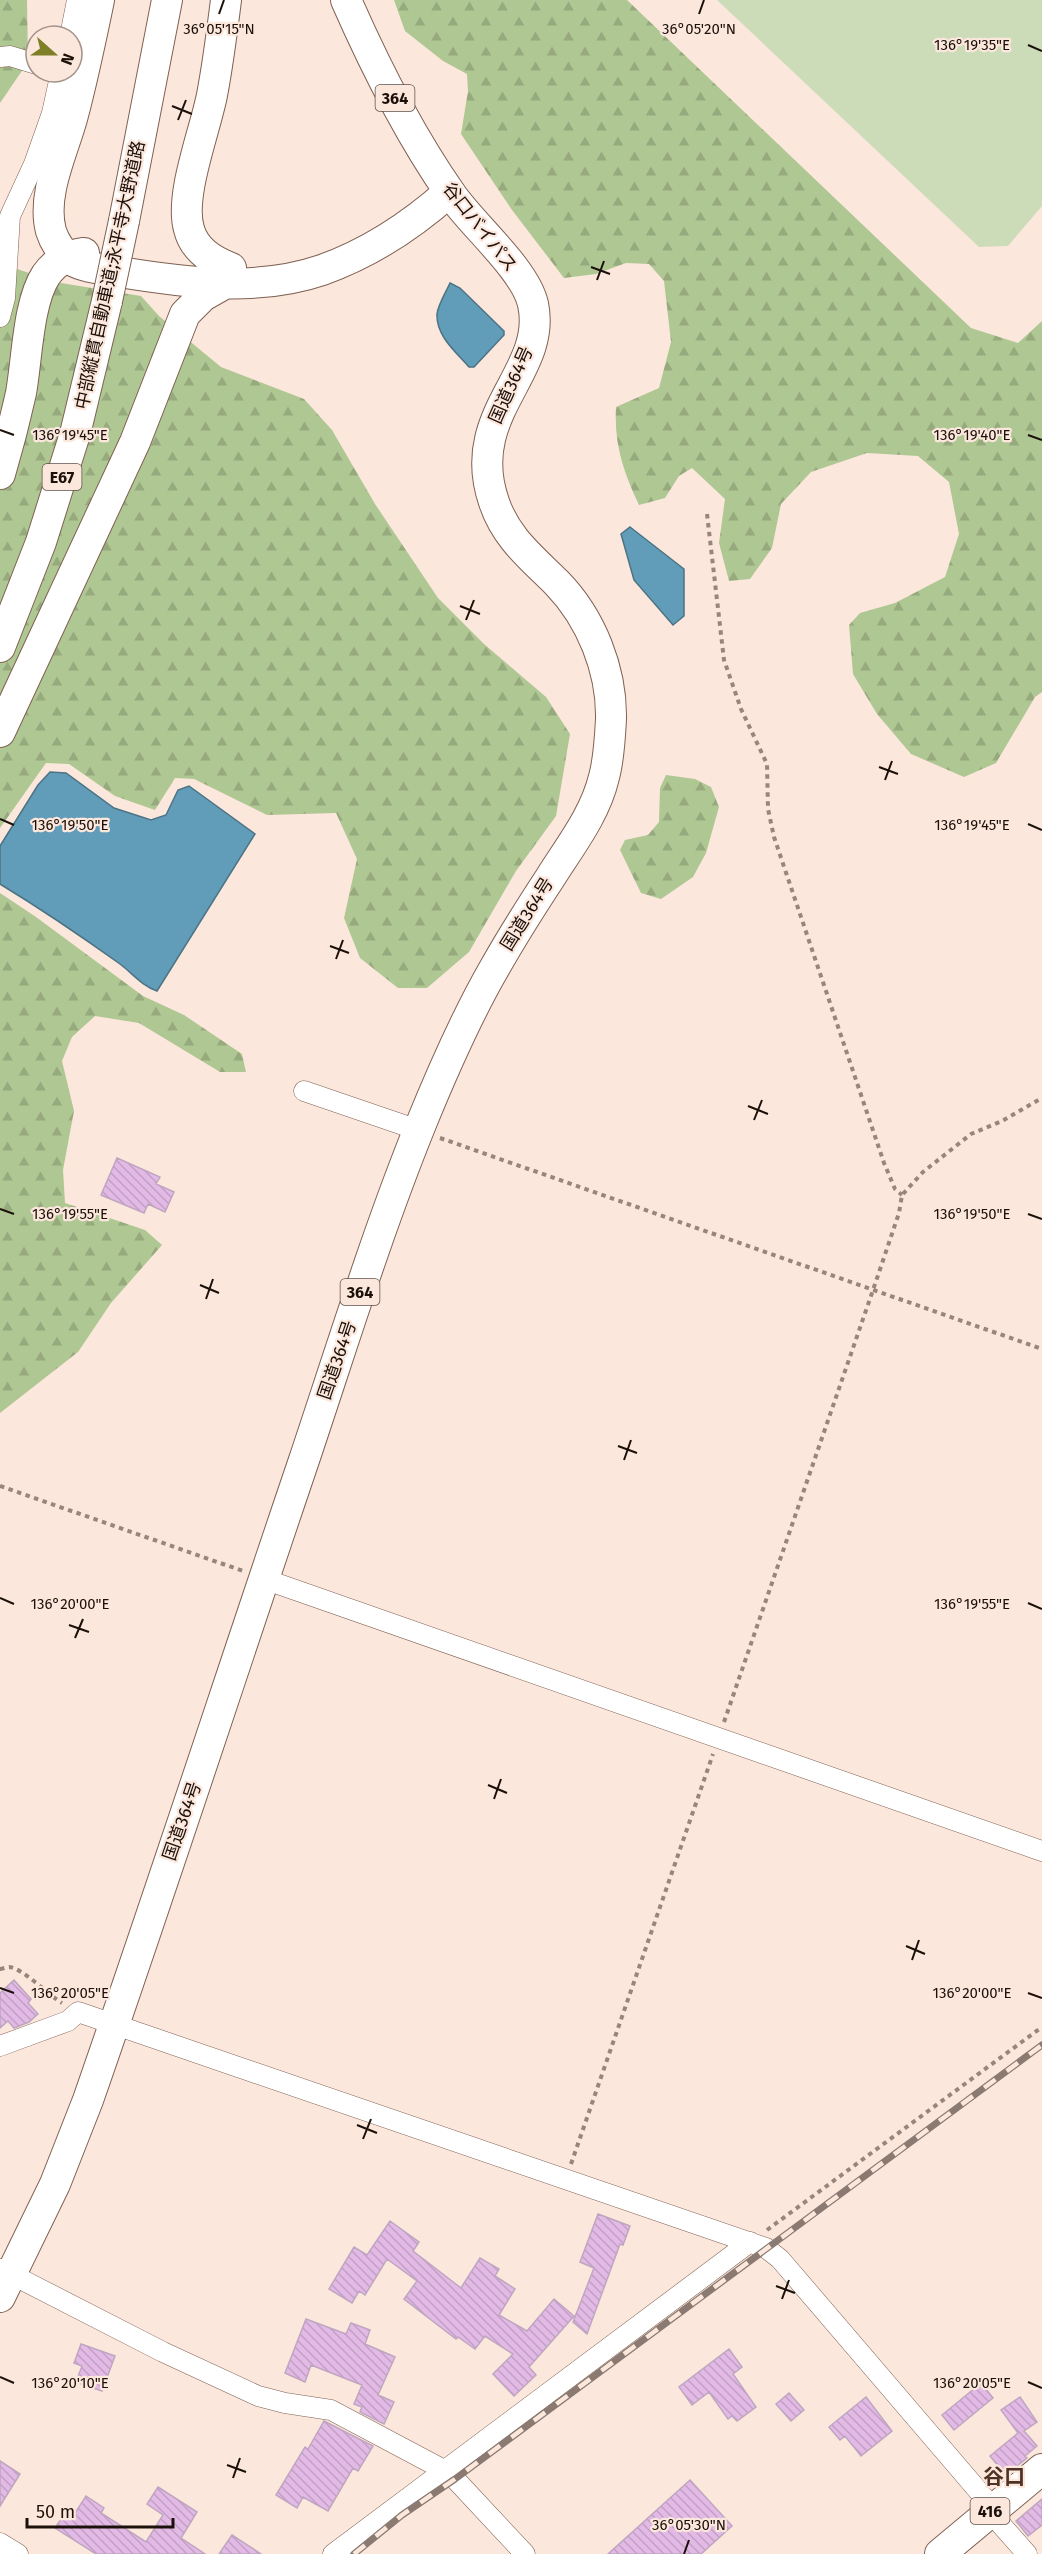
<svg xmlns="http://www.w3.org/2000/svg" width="1042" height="2554" font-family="'Fira Sans','Noto Sans JP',sans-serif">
<defs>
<pattern id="forest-firs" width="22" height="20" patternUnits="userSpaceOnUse" patternTransform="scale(1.5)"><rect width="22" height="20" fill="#afc793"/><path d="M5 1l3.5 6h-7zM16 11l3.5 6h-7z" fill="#96aa7d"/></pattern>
<pattern id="building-back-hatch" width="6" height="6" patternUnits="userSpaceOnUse" patternTransform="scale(1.5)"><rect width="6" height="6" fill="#e3bae6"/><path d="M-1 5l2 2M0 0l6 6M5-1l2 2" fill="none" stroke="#c29fc4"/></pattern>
</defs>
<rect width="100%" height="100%" fill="#fce7dc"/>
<path fill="#ccdcb9" d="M717 0H1042V206L1008 246 979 247Z"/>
<path fill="url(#forest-firs)" d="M0 0H27L28 62 0 103Z
M394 0H627L971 328 1018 343 1042 321V692L1035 697 996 763 964 777 911 754 877 714 853 674 849 625 860 613 895 603 945 577 959 534 949 482 918 456 867 453 811 472 781 504 772 548 750 579 729 581 719 543 725 499 692 468 679 476 665 498 639 505C623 471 614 444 616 407L659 388 671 342 664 281 649 264 626 263 596 274 564 278 512 210 461 134 468 91 467 74 443 61 405 31Z
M0 263 55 282 141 296 159 316 221 367 304 399 332 430 375 504 438 598 484 644 546 697 570 734 556 816 516 871 469 952 427 988H398L360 958 344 918 357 859 336 813 267 815 194 779 175 778 155 810 115 796 69 764 46 763 0 828Z
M666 775 695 779 711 787 719 807 706 853 693 877 661 899 641 893 620 850 625 840 648 835 659 822 660 788Z
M0 893 36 917 143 996 184 1015 242 1054 246 1072H220L139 1023 95 1016 72 1037 62 1061 74 1111 63 1170 65 1203 145 1230 162 1245 111 1303 78 1352 0 1413Z"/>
<path fill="#619db9" stroke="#4c7384" stroke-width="1.5" d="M450 283 460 288 504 331V335L474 367H469C456 352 436 336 437 314 438 305 446 292 450 283Z
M630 527 684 569V616L673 625 634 580 621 534Z
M50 772 66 773 114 808 151 820 166 815 178 790 189 786 255 834 157 991C142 986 132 973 120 964 81 936 41 909 0 884V846L38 785Z"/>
<path fill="url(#building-back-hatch)" stroke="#bfa6c0" stroke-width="1.5" d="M117 1158 160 1177 156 1184 174 1192 165 1212 148 1204 144 1213 101 1195Z
M14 1980 31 1999 28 2003 38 2014 29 2022 14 2028 8 2021 0 2028V1993Z
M598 2214 630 2226 623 2245 620 2244 587 2334 573 2322 594 2268 580 2262Z
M390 2221 419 2242 413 2251 461 2288 480 2258 499 2269 495 2276 515 2289 499 2315 527 2331 554 2299 574 2316 529 2367 536 2375 514 2396 493 2374 513 2354 485 2336 475 2349 458 2337 456 2339 404 2299 417 2281 387 2259 365 2295 359 2291 352 2303 329 2289 354 2247 367 2255Z
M306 2319 346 2334 351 2323 370 2330 365 2344 395 2357 378 2395 394 2402 384 2424 360 2412 362 2407 354 2404 362 2385 311 2365 305 2382 285 2373Z
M81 2344 115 2356 102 2391 76 2382 82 2366 74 2363Z
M729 2349 742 2367 733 2374 756 2407 737 2421 732 2416 728 2419 709 2392 692 2405 679 2387Z
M981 2383 993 2398 954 2430 942 2415Z
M789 2393 804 2410 791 2421 776 2404Z
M866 2397 892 2431 861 2456 845 2436 840 2440 829 2427Z
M1020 2397 1037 2422 1024 2431 1037 2446 1025 2456 1027 2458 1006 2475 990 2456 1018 2433 1001 2410Z
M324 2421 373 2446 358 2471 353 2468 328 2511 303 2497 297 2508 276 2495 305 2447 308 2449Z
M0 2461 20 2474 0 2506Z
M690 2480 732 2526 701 2554H608Z
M158 2487 197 2512 181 2538 205 2554H96L55 2528 65 2513 72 2518 86 2496 104 2508 101 2513 146 2542 163 2515 147 2504Z
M1042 2499V2525L1028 2536 1016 2521Z
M232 2535 261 2554H219Z"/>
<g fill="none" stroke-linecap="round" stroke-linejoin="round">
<g stroke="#7f6152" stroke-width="21">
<path id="minor" d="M70 36 77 0
M0 57 10 56 36 64
M0 317 5 298 10 216 34 164 52 113 61 72
M304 1091 418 1130
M264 1579 1042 1851
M0 2046 68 2021 78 2012 766 2248 780 2259 993 2508
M1 2269 163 2352 258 2396 285 2403 331 2410 444 2470 455 2479 525 2554
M989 2511 1027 2554
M0 2543 18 2554
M333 2554 750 2242"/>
</g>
<g stroke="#7f6152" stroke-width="32">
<path id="highway" d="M99 0C91 39 83 77 73 115 64 150 41 194 51 231 54 241 62 254 71 260 85 268 104 269 120 272 186 283 258 292 322 270 370 253 412 225 449 192
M226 0C222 32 218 64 212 95 205 131 179 196 189 229 194 249 212 261 231 268
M124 221 167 0
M0 474C8 447 15 420 21 393 27 360 28 302 46 275 56 261 68 255 84 253
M0 647 41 542 75 434 107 301
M0 732 135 442 185 314 203 296 226 283
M0 2297 55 2184 88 2100C162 1888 231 1675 303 1463 341 1350 376 1235 421 1124 443 1070 466 1017 495 967 512 937 531 907 550 878 570 846 595 815 604 777 609 759 610 738 611 719 612 670 591 618 557 583 531 557 506 538 494 502 463 413 548 373 533 304 525 269 472 225 451 194 409 134 375 66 346 0
M940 2554 1042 2469"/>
</g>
<path stroke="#96867d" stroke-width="4" stroke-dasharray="4.5 4.5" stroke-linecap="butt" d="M707 514 724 660 741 709 767 764 768 809 774 837 884 1163 895 1189 902 1195
M440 1138 1042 1349
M0 1486 243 1571
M724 1722 873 1290 899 1213 902 1195 923 1172 971 1134 1002 1121 1042 1098
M0 1969C1 1969 8 1967 9 1967 21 1967 50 1996 62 2003
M571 2164 713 1754
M767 2230 1042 2027"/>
<use href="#minor" stroke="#fff" stroke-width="20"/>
<use href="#highway" stroke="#fff" stroke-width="30"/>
<g stroke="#8a7a71" stroke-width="7">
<path id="rail" d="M354 2554 402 2515 455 2479 1042 2045"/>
</g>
<use href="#rail" stroke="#fce7dc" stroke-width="4.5" stroke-dasharray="14" stroke-linecap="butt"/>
<g stroke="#7f6152" stroke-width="32" stroke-linecap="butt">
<path id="highway-bridge" d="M107 301 124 221"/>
</g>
<use href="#highway-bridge" stroke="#fff" stroke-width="30"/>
</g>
<path fill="none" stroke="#1b100a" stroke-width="2" d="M219 14 224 0M699 14 704 0M1028 45 1042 51M172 106 192 114M178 120 186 100M591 267 610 274M597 280 604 261M0 430 14 435M1028 435 1042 440M460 606 480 614M466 620 474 600M879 767 898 774M885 780 892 761M0 819 14 825M1028 824 1042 830M330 946 349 953M336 959 343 940M748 1106 768 1114M754 1120 762 1100M0 1209 14 1214M1028 1214 1042 1219M200 1285 219 1293M206 1299 213 1279M618 1446 637 1453M624 1460 631 1440M0 1598 14 1604M1028 1603 1042 1609M69 1625 89 1632M75 1638 83 1619M488 1785 507 1793M494 1799 501 1779M906 1946 925 1954M912 1960 919 1940M0 1988 14 1993M1028 1993 1042 1998M357 2125 377 2133M363 2139 371 2119M776 2286 795 2293M782 2299 789 2280M0 2377 14 2383M1028 2382 1042 2388M227 2465 246 2472M233 2478 240 2458M684 2554 689 2540"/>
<g text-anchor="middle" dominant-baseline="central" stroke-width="4.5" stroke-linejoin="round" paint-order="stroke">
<g fill="#fce7dc" stroke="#5e5049" stroke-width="1.5">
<rect x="375.5" y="85" width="39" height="26" rx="4.5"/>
<rect x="42.5" y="464" width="39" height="26" rx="4.5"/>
<rect x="340.5" y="1279" width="39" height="26" rx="4.5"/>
<rect x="970.5" y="2498" width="39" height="26" rx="4.5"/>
</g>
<g font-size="16" font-weight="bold" fill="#1b100a">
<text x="395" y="98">364</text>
<text x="62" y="477">E67</text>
<text x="360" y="1292">364</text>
<text x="990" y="2511">416</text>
</g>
<g font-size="18" fill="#1b100a" stroke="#fce7dc">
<text transform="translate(480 227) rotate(52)">谷口バイパス</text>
<text transform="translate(110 275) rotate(-78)">中部縦貫自動車道;永平寺大野道路</text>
<text transform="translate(511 385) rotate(-66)">国道364号</text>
<text transform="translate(527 914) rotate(-58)">国道364号</text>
<text transform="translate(337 1360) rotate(-71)">国道364号</text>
<text transform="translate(182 1821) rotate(-71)">国道364号</text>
</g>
<g font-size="21" font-weight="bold" fill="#4e3325" stroke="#fce7dc">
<text x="1004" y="2477">谷口</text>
</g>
</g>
<g font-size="15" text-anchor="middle" fill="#1b100a" stroke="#fce7dc" stroke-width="4.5" stroke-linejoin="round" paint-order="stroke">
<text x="219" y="34">36°05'15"N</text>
<text x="699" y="34">36°05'20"N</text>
<text x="972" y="50">136°19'35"E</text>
<text x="972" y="440">136°19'40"E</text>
<text x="70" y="440">136°19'45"E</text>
<text x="972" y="830">136°19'45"E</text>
<text x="70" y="830">136°19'50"E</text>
<text x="972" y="1219">136°19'50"E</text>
<text x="70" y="1219">136°19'55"E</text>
<text x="972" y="1609">136°19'55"E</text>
<text x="70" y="1609">136°20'00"E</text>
<text x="972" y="1998">136°20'00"E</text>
<text x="70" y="1998">136°20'05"E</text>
<text x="972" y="2388">136°20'05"E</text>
<text x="70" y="2388">136°20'10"E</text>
<text x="689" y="2530">36°05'30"N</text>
</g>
<g transform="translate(54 54) rotate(111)"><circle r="28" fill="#fce7dc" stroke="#a29188" stroke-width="1.5"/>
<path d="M0-4.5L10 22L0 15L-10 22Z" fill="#7f7f28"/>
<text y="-9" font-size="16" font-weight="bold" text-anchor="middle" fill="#1b100a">N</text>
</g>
<path d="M27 2518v9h146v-9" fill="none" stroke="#1b100a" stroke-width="3"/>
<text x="36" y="2518" font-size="18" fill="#1b100a" stroke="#fce7dc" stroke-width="4.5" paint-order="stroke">50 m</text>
</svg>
